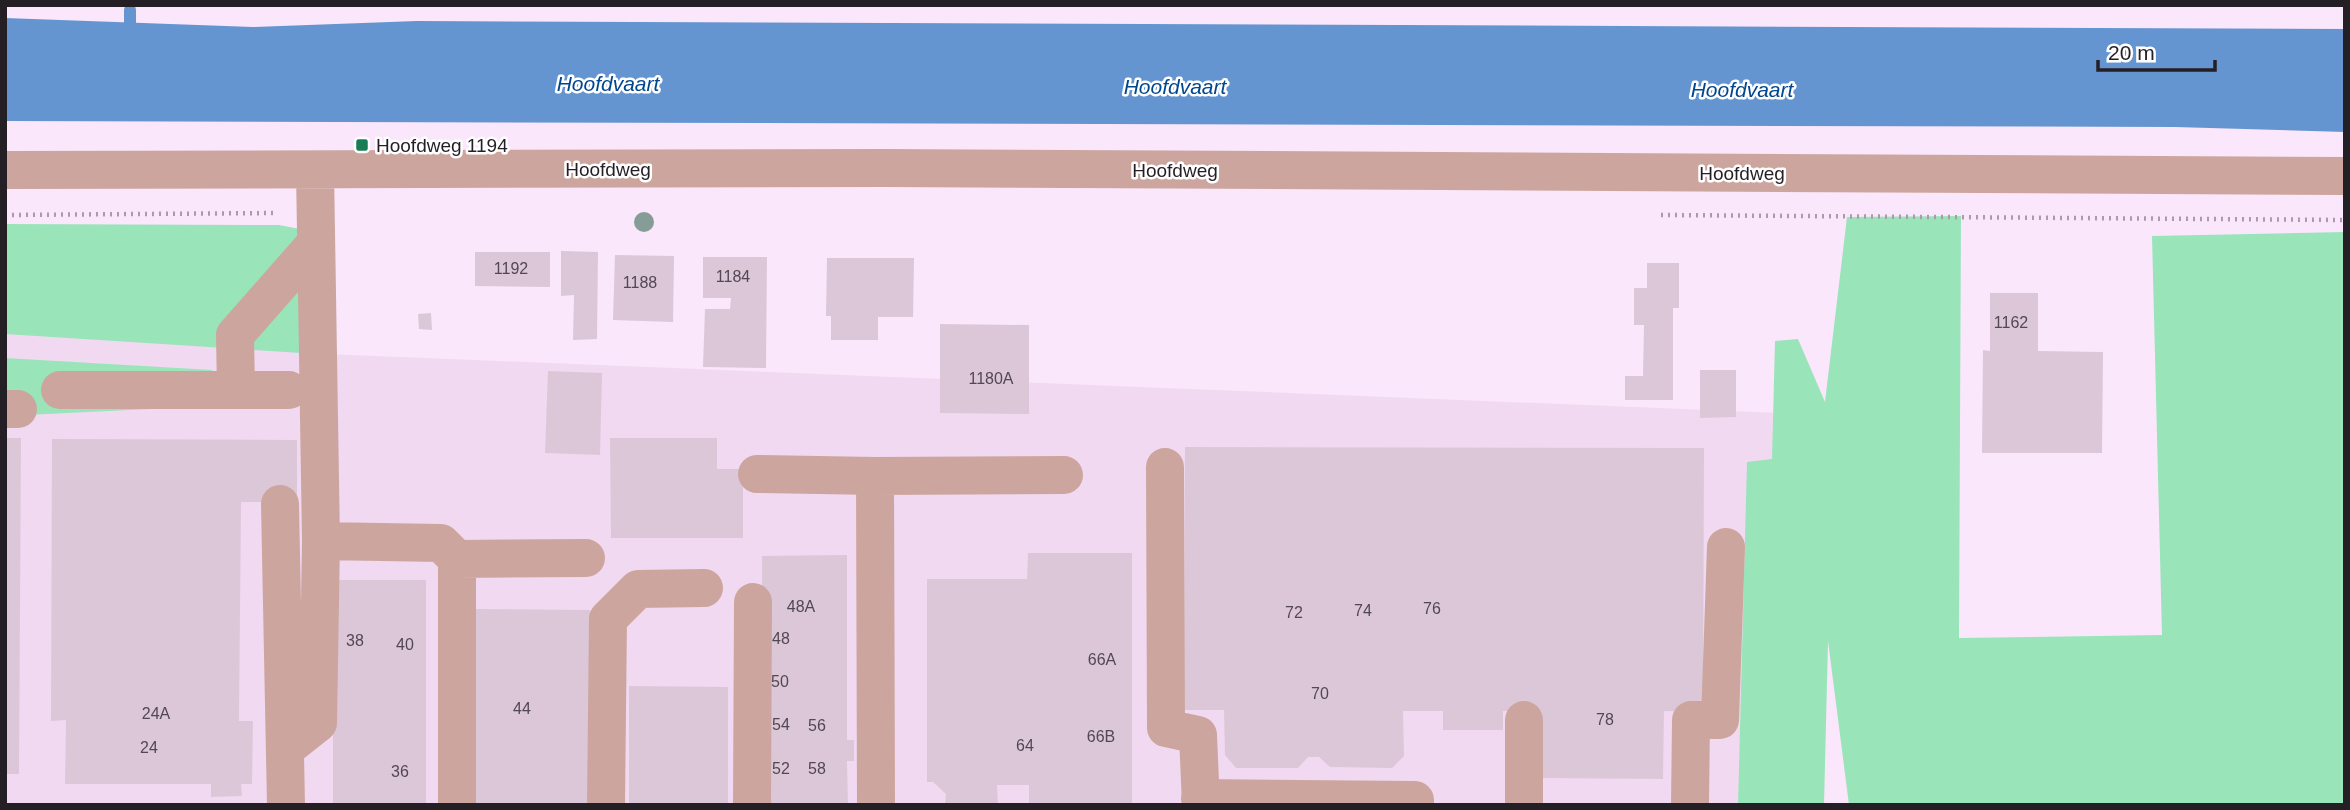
<svg xmlns="http://www.w3.org/2000/svg" width="2350" height="810" font-family="Helvetica,sans-serif">
<rect width="100%" height="100%" fill="#fae7fb"/>
<path fill="#f1d9f2" d="M5 238 302 353 1806 414 1803 805H5Z"/>
<path fill="#9ae4ba" d="M1961 216 1959 638 2162 635 2152 236 2345 232V805H1849L1828 641 1824 805H1738L1747 462 1772 459 1775 341 1798 339 1825 402 1847 217Z
M5 224 279 225 300 229 301 353 5 334Z
M5 358 212 370 233 405 5 416Z"/>
<path fill="#6595d0" d="M5 18 253 27 417 21 2345 29V132L2175 127 5 121Z"/>
<g fill="none" stroke-linecap="round" stroke-linejoin="round">
<path stroke="#6595d0" stroke-width="12" d="M130 10V38"/>
</g>
<path fill="#dcc7d8" d="M561 251 598 252 597 339 573 340 574 295 561 296Z
M475 252H550V287L475 286Z
M615 255 674 256 673 322 613 320Z
M703 257H767L766 368 703 367 705 309H730L731 298H703Z
M827 258H914L913 317H878V340H831V316H826Z
M1647 263H1679V308H1673V400H1625V376H1643L1644 325H1634V288H1647Z
M1990 293H2038V351L2103 352 2102 453H1982L1983 350 1990 351Z
M431 313 432 330 419 329 418 314Z
M940 324 1029 325V414L940 413Z
M1700 370H1736V417L1700 418Z
M548 371 602 373 600 455 545 453Z
M5 438H21L19 774H5Z
M610 438H717V469H743V538H611Z
M52 439 297 440V502H241L239 721H253L252 784H241L242 796 211 797V784H65L66 720 51 721Z
M1185 447 1704 448 1703 712 1664 711 1663 779 1541 778V711H1503V730H1443V711H1403L1404 756 1392 768 1330 767 1319 757H1308L1298 768H1236L1225 755 1224 710H1184Z
M1028 553H1132V805H1029V785H997L998 805H945L946 794 933 782H927V579H1027Z
M847 555V740H854V761H847L848 805H763L762 556Z
M333 580H426V805H333Z
M474 609 590 610 589 805H472Z
M629 686 728 687V805H629Z"/>
<g fill="none" stroke-linecap="round" stroke-linejoin="round">
<path stroke="#a99baa" stroke-width="4.5" stroke-dasharray="2 5" stroke-linecap="butt" d="M5 215 277 213
M1661 215 2345 220"/>
<path stroke="#cca69e" stroke-width="38" d="M5 170 884 168 2345 176
M315 170 321 541
M60 390H236L235 335 316 243
M236 390H289
M5 409H18
M1165 467 1166 728 1198 735 1201 805
M757 474 875 476
M280 504 286 805
M1524 720V805
M285 749 318 723 321 541 441 543 457 559
M1200 798 1415 800V805
M457 805V559L586 558
M606 805 608 619 638 589 704 588
M752 805 753 602
M876 805 875 476 1064 475
M1690 805 1691 720H1720L1726 547"/>
</g>
<circle fill="#859d96" cx="644" cy="222" r="10"/>
<rect fill="#1a7c54" stroke="#fff" stroke-width="2.5" x="355" y="138" width="14" height="14" rx="3.5"/>
<g text-anchor="middle" dominant-baseline="central" stroke-width="5" stroke-linejoin="round" paint-order="stroke">
<g font-size="16" fill="#524852">
<text x="511" y="268">1192</text>
<text x="733" y="276">1184</text>
<text x="640" y="282">1188</text>
<text x="2011" y="322">1162</text>
<text x="991" y="378">1180A</text>
<text x="801" y="606">48A</text>
<text x="1432" y="608">76</text>
<text x="1363" y="610">74</text>
<text x="1294" y="612">72</text>
<text x="781" y="638">48</text>
<text x="355" y="640">38</text>
<text x="405" y="644">40</text>
<text x="1102" y="659">66A</text>
<text x="780" y="681">50</text>
<text x="1320" y="693">70</text>
<text x="522" y="708">44</text>
<text x="156" y="713">24A</text>
<text x="1605" y="719">78</text>
<text x="781" y="724">54</text>
<text x="817" y="725">56</text>
<text x="1101" y="736">66B</text>
<text x="1025" y="745">64</text>
<text x="149" y="747">24</text>
<text x="781" y="768">52</text>
<text x="817" y="768">58</text>
<text x="400" y="771">36</text>
</g>
<g font-size="19" fill="#241e25" stroke="#fff" text-anchor="start">
<text x="376" y="145">Hoofdweg 1194</text>
</g>
<g font-size="19" fill="#241e25" stroke="#fff">
<text x="608" y="169">Hoofdweg</text>
<text x="1175" y="170">Hoofdweg</text>
<text x="1742" y="173">Hoofdweg</text>
</g>
<g font-size="21" font-style="italic" fill="#00478e" stroke="#fff">
<text x="608" y="83">Hoofdvaart</text>
<text x="1175" y="86">Hoofdvaart</text>
<text x="1742" y="89">Hoofdvaart</text>
</g>
</g>
<rect width="2350" height="810" fill="none" stroke="#241e25" stroke-width="14"/>
<path d="M2098 60v10h117v-10" fill="none" stroke="#241e25" stroke-width="3.5"/>
<text x="2108" y="60" font-size="21" fill="#241e25" stroke="#ffffff" stroke-width="5" paint-order="stroke">20 m</text>
</svg>
